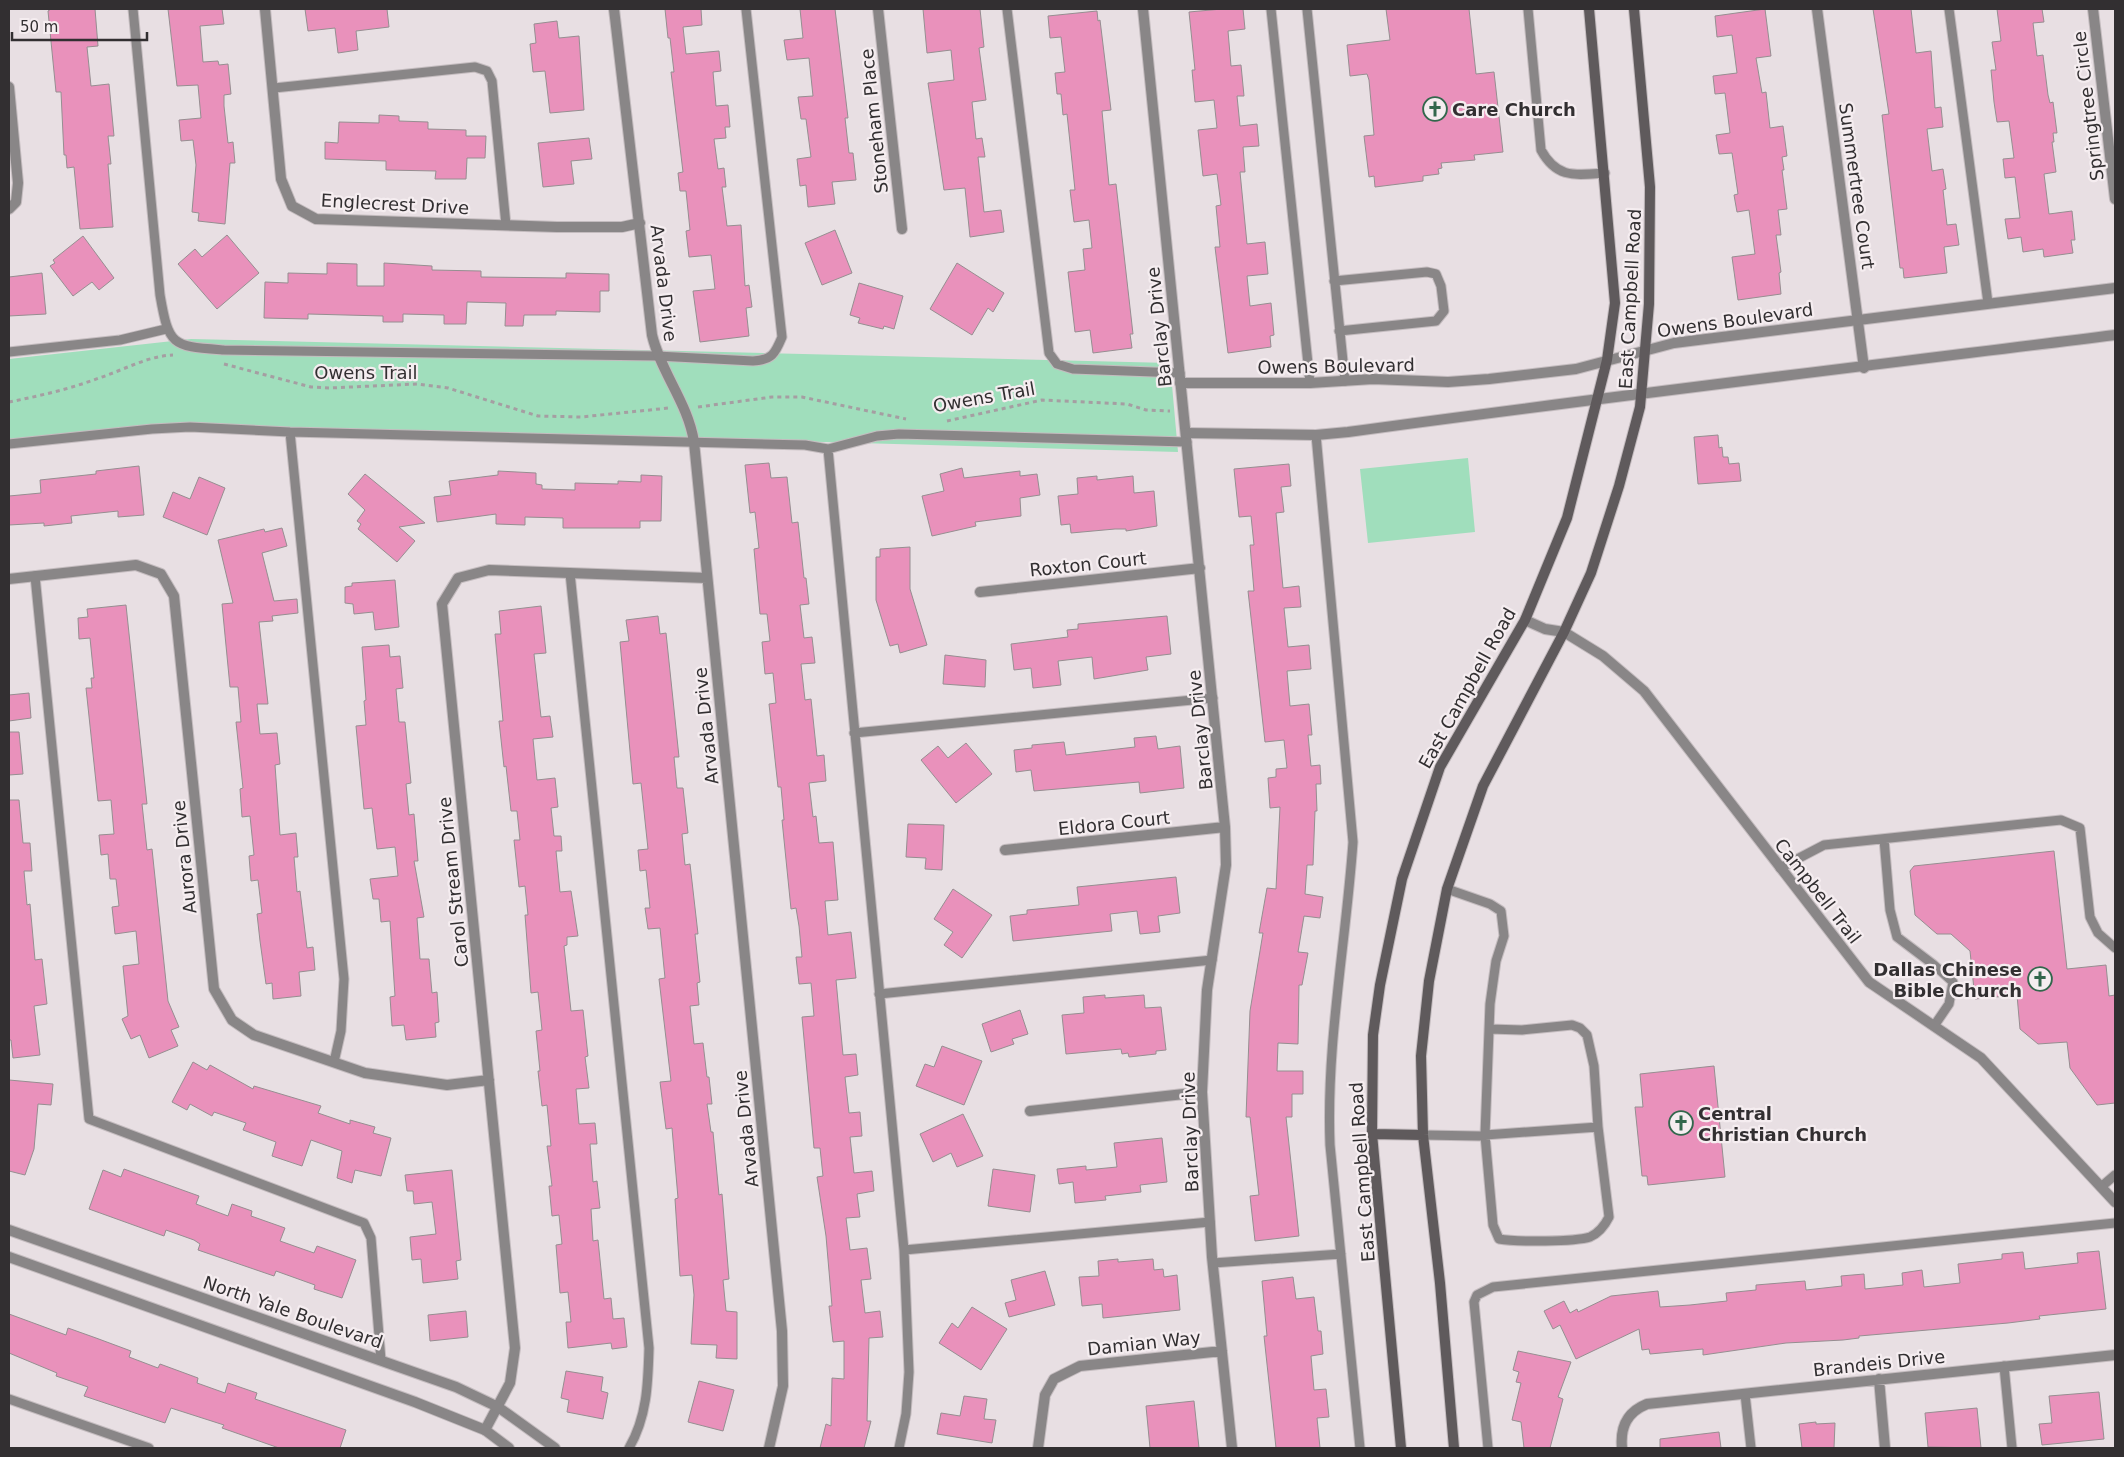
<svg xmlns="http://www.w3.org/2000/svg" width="2124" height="1457" font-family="'DejaVu Sans',sans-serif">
<rect width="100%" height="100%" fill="#e8dfe3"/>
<path fill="#a0debc" d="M191 339 1170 363 1178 452 181 424 9 441V359Z
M1468 458 1475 532 1368 543 1360 469Z"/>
<path fill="#e991bb" stroke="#968e91" d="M51 9H95L98 46 87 47 91 86 109 84 114 136H108L111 164H108L113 227 80 229 74 167 67 168 66 155H64L61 92H56L48 11Z
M168 9H222L224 24 200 26 203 62 218 61 219 65 228 64 231 94 224 95V106L228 143 233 142 235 163H230L225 224 198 221 199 213 192 212 196 165 193 140 181 141 179 120 201 118 198 85 177 86Z
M305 9H387L389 27 356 31 358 50 338 53 335 28 308 31Z
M665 9H701L702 25 683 27 686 54 719 51 721 71 713 72 716 106 728 105 730 127H725L726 138 714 139 718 169 724 168 726 187H722L727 226 741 225 745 286 749 285 752 307 746 308 749 336 700 342 693 291 715 289 711 255 689 257 686 231 690 230 686 191H680L678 173 683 172 671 72H674L670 38H668Z
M800 9H835L848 118H845L849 153H853L856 180 832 182 835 204 808 207 806 185 800 186 797 159 811 157 806 119H801L798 97 813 96 809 58 787 60 784 40 803 38Z
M923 9H980L984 47 979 48 986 100 972 102 976 139 982 138 985 157H978L984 212 1001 210 1004 232 970 237 965 188 944 190 928 83 954 80 951 50 927 53Z
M1222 9H1243L1245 29 1228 31 1231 66 1241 65 1244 96H1237L1240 126 1257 124 1259 146 1243 147 1245 172H1240L1247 244 1265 242 1268 274 1247 276 1250 306 1271 303 1274 335 1270 336 1271 347 1228 353 1215 247H1220L1216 206 1221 205 1217 174 1203 176 1198 130 1217 128 1214 100 1195 102 1192 70H1195L1189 12Z
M1386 9H1469L1476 74 1494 72 1503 152 1474 155 1475 160 1441 163 1442 168 1438 169 1439 174 1423 176V181L1375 187 1374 176 1369 177 1364 136 1374 135 1369 80 1367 74 1350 76 1347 45 1390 40Z
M1765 9 1771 56 1756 58 1762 93 1766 92 1770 128 1783 126 1787 156 1782 157 1784 170H1782L1787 209 1778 210 1781 235H1776L1781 272 1779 273 1781 294 1738 300 1732 257 1755 254 1749 210 1737 212 1734 195 1738 194 1732 153 1719 154 1716 135 1730 133 1725 93 1715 94 1713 76 1737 73 1732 35 1717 37 1715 16Z
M1873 9H1911L1916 53 1931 51 1935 108 1941 107 1943 127 1927 129 1932 171 1943 169 1946 189 1943 190 1947 225 1956 224 1959 245 1944 247 1947 273 1904 278 1903 268H1900L1882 115 1889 114Z
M1997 9H2042L2044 22 2033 23 2037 56 2043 55 2048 95 2050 103 2053 102 2057 133H2053L2054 142H2052L2056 172 2044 174 2049 214 2072 211 2075 240H2071L2073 253 2044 257 2043 249 2023 252 2021 237 2008 239 2005 219 2020 218 2015 177 2005 178 2003 159 2014 158 2009 121 1997 122 1994 102 1991 70H1996L1992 42 2001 41Z
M1097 11 1098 21 1100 20 1111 110 1102 111 1109 185 1116 184 1133 334H1130L1132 348 1093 353 1090 330 1075 332 1068 272 1085 270 1083 249 1092 248 1089 220 1074 222 1070 190H1075L1067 114 1063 115 1061 94H1057L1055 73 1065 72 1061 37 1050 38 1048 16Z
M557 21 559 38 579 36 584 110 550 113 545 71 533 72 530 44 536 43 534 24Z
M379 115 399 116V121L428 122V129L466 130V136H486L485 158H467L466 179H435L436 171 386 170V161L325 159V142L338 143 339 122 379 123Z
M589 138 592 159 571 161 574 184 543 187 538 143Z
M835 230 852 273 822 285 805 243Z
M227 235 259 273 217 309 178 264 195 249 202 257Z
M83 236 114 278 99 290 92 282 73 296 50 266 55 263 53 260Z
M327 263 357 264V286H384V263L432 266V270L481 271V277L566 278V273L609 274V291H600V312L556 311V315H524L523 326H505L506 303 467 302 466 324H444V315L403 314V322H383V316L308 314V319L264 318 265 282 288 283V273L327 274Z
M957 263 1004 293 993 312 988 308 972 335 930 309Z
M42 273 46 314 9 316V277Z
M859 283 903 296 894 329 884 326 883 329 858 323 860 318 850 315Z
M1718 435 1719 448 1722 447 1723 457H1728L1729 464 1739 463 1741 481 1698 484 1694 437Z
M769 463 771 478 787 477 792 523 798 522 804 578H806L809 604 800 605 804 638 812 637 815 663 801 664 805 700 811 699 817 756 824 755 826 781 809 783 813 817 816 816 819 843 833 842 838 900 825 901 828 935 851 932 856 978 836 980 843 1055 856 1054 858 1075 845 1077 849 1113 860 1112 862 1136 850 1137 854 1173 872 1171 874 1191 857 1194 860 1217 846 1218 850 1250 867 1248 871 1279 861 1280 865 1313 880 1311 883 1337 869 1338 867 1421H871L864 1448H820L826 1424 831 1426 832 1378 844 1379V1341L833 1342 829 1306H832L826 1236 817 1177 823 1176 820 1148H814L802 1017 814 1016 811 983 799 984 796 957H802L799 926 796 908 791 909 782 820H784L781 787H778L769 704 776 703 773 673 765 674 762 642 770 641 767 614H760L754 549 759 548 755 512 750 513 745 465Z
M1289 464 1291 486 1281 487 1284 512 1276 513 1283 588 1299 586 1301 607 1284 608 1288 647 1309 645 1311 669 1287 671 1290 706 1309 704 1312 735H1308L1311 766 1320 765 1321 784H1316L1317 811H1315L1313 865H1307L1305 894 1323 897 1320 918 1304 916 1298 952 1308 953 1302 985H1299L1298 1044 1278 1043 1277 1071H1303V1094H1292V1117H1286L1299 1236 1255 1241 1250 1196 1259 1195 1250 1117H1246L1250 1011 1263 933H1259L1267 888 1276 889 1280 807 1270 808 1268 778 1276 777V769L1287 768 1284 740 1265 742 1248 591H1254L1250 545H1254L1251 516 1239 517 1234 469Z
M139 466 144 515 118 517V511L71 516 72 523 44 526V523L9 525V496L41 493 40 480 96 474V471Z
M962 468 964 478 1020 471V476L1037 474 1040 495 1020 498 1021 516 975 522 976 526 932 536 922 496 944 491 940 474Z
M498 471 536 473V484L542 485V489L575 490V483L618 484V481L641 482V475L662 476 661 521H640V528H563V518L525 517V525L496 524V514L437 522 434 497 451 495 449 481 498 475Z
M365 474 425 523 399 527 415 541 397 562 358 529 361 524 357 521 365 510 348 494Z
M1097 476V480L1133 476 1134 493 1154 491 1157 526 1126 531V529H1115L1071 533 1070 524 1061 525 1058 496 1078 494 1077 478Z
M199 477 225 488 207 535 163 517 173 492 190 499Z
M282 528 287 546 262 553 274 601 297 599 298 613 272 616 273 621 259 622 268 704H257L260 734 277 733 280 764 275 765 280 835 296 833 298 857H294L297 892 300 891 307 948 313 947 315 970 299 972 301 996 273 999 272 983 266 984 260 941 257 914 262 913 258 880 251 881 249 856 254 855 250 816 242 817 240 789 243 788 236 722H241L238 687H230L222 604 233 603 218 540 264 529 265 532Z
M910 547V589L927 645 900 653 898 644 890 646 876 600V557H880V549Z
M395 580 399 627 375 630 373 612 354 614 353 604 345 603V587L352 586V583Z
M126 605 147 804H142L147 850 152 849 168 1001 179 1027 171 1030 178 1046 149 1058 140 1035 131 1039 122 1019 128 1016 123 966 139 964 136 931 115 934 112 907 119 906 116 879H110L108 854 101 855 99 835 114 834 111 800 98 801 86 688H92L91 678H94L90 638 79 639 78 618 88 617 87 609Z
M541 606 546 653 534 654 541 717 550 716 553 737 533 739 537 780 555 778 558 807 551 808 554 836H561L562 851H556L560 892 571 891 578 936 567 937V945L564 946 571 1011 583 1010 588 1056 585 1057 589 1088 576 1089 579 1124 595 1123 597 1144H590L593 1182 597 1181 600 1208 591 1209 593 1241 598 1240 604 1299 611 1298 613 1319 624 1318 627 1347 612 1349 611 1343 568 1348 566 1322H571L568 1292 560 1293 556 1245 562 1244 559 1215 552 1216 549 1186H552L547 1146H551L547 1105 542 1106 538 1071H540L536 1031 542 1030 538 992 531 993 525 915H528L525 886 519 887 514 840H520L517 811H511L506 766 504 767 499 721H503L495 634H501L499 611Z
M658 616 660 634 666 633 679 757H674L677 788H683L688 833 682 834 685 865 690 864 698 934H695L700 982 697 983 699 1005 690 1006 694 1044 703 1043 707 1077H709L712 1104H707L711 1132H713L719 1195 722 1194 729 1279 723 1280 726 1311 737 1312V1359L716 1358 717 1345 691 1344 694 1295 692 1275 680 1276 675 1199 678 1198 672 1128 666 1129 660 1082 671 1081 659 979 665 978 660 928 648 929 645 908H650L646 870 640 871 638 850 648 849 641 783 633 784 620 642 629 641 626 620Z
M1167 616 1171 654 1146 657 1148 670 1094 679 1092 657 1058 661 1061 685 1033 688 1031 668 1014 670 1011 644 1068 637 1067 630 1078 629V624Z
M389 645 390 657 400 656 403 688 396 689 399 722H405L411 783 406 784 409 815 414 814 418 861H414L424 917 417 918 420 959H429L432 993 437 992 439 1022 435 1023 436 1037 406 1040 404 1025 392 1026 390 997 395 996 390 921 381 922 379 899H373L370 879 398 876 395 847 377 849 372 808 364 809 356 726 366 725 364 701 366 700 362 647Z
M945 655 986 660 985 687 943 684Z
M29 693 31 718 9 721V695Z
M9 732H19L23 774 9 775Z
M1156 736 1158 749 1180 746 1184 788 1140 793 1139 782 1034 791 1031 770 1016 772 1014 750 1032 748V745L1064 742 1066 755 1135 747 1134 738Z
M966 743 992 774 956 803 921 760 938 746 948 758Z
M9 800H19L23 843H30L32 871H24L27 905 30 904 35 960 42 959 47 1004 34 1006 40 1055 13 1058 11 1040H9Z
M908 824 944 825 942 870 925 869 926 858 906 857Z
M2054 851 2067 969 2106 965 2109 996 2115 995V1103L2097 1105 2070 1068 2067 1042 2038 1044 2020 1029 2017 995 1975 999 1970 951 1951 934H1937L1915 915 1910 871 1914 866Z
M1176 877 1180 913 1158 916 1160 932 1140 934 1137 911 1110 914 1112 931 1013 941 1010 916 1027 914V910L1079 905 1077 887Z
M953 889 992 915 962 958 944 945 953 932 934 919Z
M1105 995V998L1144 995 1145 1008 1161 1007 1166 1050 1156 1051V1054L1129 1057 1128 1053 1122 1054 1121 1049 1066 1054 1062 1015 1084 1013 1083 997Z
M1020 1010 1028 1034 1012 1039 1014 1044 991 1052 982 1024Z
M942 1046 982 1061 964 1105 916 1086 925 1064 934 1067Z
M193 1062 207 1070 210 1065 253 1089 254 1086 321 1106 318 1113 350 1124V1120L375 1127 373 1133 391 1138 381 1176 355 1170 352 1183 337 1178 342 1151 311 1140 302 1166 272 1156 276 1142 243 1130 246 1123 214 1112 212 1116 190 1104 187 1110 172 1102Z
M1714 1066 1725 1177 1648 1185 1647 1176H1642L1635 1107H1643L1640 1074Z
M9 1080 53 1084 51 1105 38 1104 34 1149 25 1175 9 1171Z
M963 1114 983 1156 957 1167 951 1153 933 1162 920 1134Z
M1162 1138 1167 1182 1140 1185 1141 1192 1105 1196 1106 1200 1075 1203 1073 1182 1059 1184 1057 1169 1086 1166V1170L1117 1167 1114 1143Z
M124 1169 199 1196 196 1204 228 1216 232 1204 252 1211 251 1216 285 1228 280 1241 314 1253 317 1246 356 1260 342 1298 314 1289 315 1285 276 1271 274 1276 198 1250 200 1244 194 1240 166 1230 164 1236 89 1209 103 1170 121 1177Z
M993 1169 1035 1175 1030 1212 988 1206Z
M452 1170 461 1260 456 1261 458 1279 423 1283 421 1259 412 1260 410 1237 436 1234 432 1202 414 1204 413 1191H407L405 1175Z
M2099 1251 2106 1309 2039 1316 2040 1319 2008 1323 1859 1336V1338L1843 1340 1786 1343 1703 1355V1349L1650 1354 1649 1349 1642 1350 1639 1329 1576 1359 1560 1325 1553 1329 1544 1311 1564 1301 1570 1313 1577 1309 1578 1312 1611 1296 1658 1291 1660 1307 1690 1305 1727 1301 1726 1293 1756 1290V1285L1805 1281 1806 1290 1842 1286 1841 1276 1864 1274 1865 1289 1903 1285 1902 1273 1922 1270 1924 1287 1960 1283 1958 1264 2002 1259V1254L2023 1252 2025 1269 2042 1267 2078 1263 2077 1253Z
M1118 1259V1262L1153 1259 1154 1270 1163 1269 1164 1277 1177 1275 1180 1310 1103 1318 1102 1304 1082 1306 1079 1277 1099 1276 1098 1261Z
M1045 1271 1055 1305 1009 1317 1005 1303 1016 1300 1011 1280Z
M1293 1277 1296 1299 1314 1297 1318 1331H1321L1323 1354 1311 1356 1314 1390 1326 1389 1329 1417 1317 1418 1320 1448H1276L1264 1336H1267L1262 1281Z
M972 1307 1007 1329 981 1370 939 1343 952 1323 958 1328Z
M466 1311 468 1337 430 1341 428 1315Z
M9 1314 66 1335 68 1328 96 1338 131 1351 129 1357 158 1368 160 1364 198 1378 197 1383 225 1393 228 1383 257 1393 255 1399 346 1430 340 1448H279L222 1428 224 1425 171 1408 165 1423 84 1396 88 1387 56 1376 57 1373 9 1353Z
M1518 1351 1571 1362 1558 1397 1563 1399 1550 1448H1524L1521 1422 1512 1420 1521 1383 1516 1382 1519 1372 1513 1370Z
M566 1371 603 1377 601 1391 608 1393 603 1419 567 1412 569 1400 561 1398Z
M699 1381 734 1390 723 1431 688 1422Z
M2099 1392 2104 1439 2042 1445 2039 1424 2052 1423 2049 1396Z
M964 1396 987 1399 984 1419 996 1420 992 1443 937 1434 941 1413 960 1416Z
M1194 1401 1199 1448H1150L1146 1406Z
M1977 1408 1981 1448 1928 1447 1925 1413Z
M1816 1422V1424L1835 1423 1834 1448H1802L1799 1424Z
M1719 1432 1721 1448H1660V1439Z"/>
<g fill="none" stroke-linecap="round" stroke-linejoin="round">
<g stroke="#c4bcbf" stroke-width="11">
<path id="service" d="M133 9 160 295C169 347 172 346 224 350L657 356 753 361C772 360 775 354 782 337L746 9
M1007 9 1049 353 1057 364 1073 369 1180 373
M1271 9 1310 383
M1307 9 1345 381
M1528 9 1541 150C1557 179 1575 175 1605 173
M1949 9 1988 303
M274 88 475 67 487 71 492 81 506 225
M1334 281 1427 272 1436 274 1441 286 1444 311 1436 321 1339 331
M9 352 120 340 166 329
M290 432 344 979 341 1031 334 1062
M1316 435 1353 842C1346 943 1326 1043 1330 1145L1360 1448
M9 444 152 429 190 427 290 432 805 445 828 449
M570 573 649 1348C648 1384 647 1417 629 1448
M35 576 89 1119 364 1223 371 1238 381 1360
M854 733 1213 698
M1884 839 1890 910 1897 937 1934 965 1953 982 1949 1004 1934 1026
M1780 868 1824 845 2061 820 2080 828 2090 917 2098 933 2115 948
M879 994 1212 960
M1489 1029 1522 1030 1572 1025 1580 1028 1587 1035 1594 1066 1598 1127
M1423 1135 1479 1136 1485 1135 1598 1127 1609 1217C1605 1225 1599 1233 1590 1237 1574 1242 1516 1242 1499 1239L1493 1225 1485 1135 1490 1004 1496 961 1504 936 1501 911 1490 904 1447 889
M2101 1187 2115 1175
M904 1250 1210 1222
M1213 1263 1341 1254
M2004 1366 2012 1448
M1745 1394 1751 1448
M9 1399 149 1448
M899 1448 906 1414 909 1372 904 1250 828 449 877 436 899 434 1187 442
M1488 1448 1474 1302 1477 1295 1493 1287 2115 1223"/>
</g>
<g stroke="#c4bcbf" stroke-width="12">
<path id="minor" d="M265 9 281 179 292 206 316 219 557 227H622L640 223
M614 9 652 335C661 373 688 403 694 442L782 1331 783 1386 769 1448
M878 9 902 229
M1143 9 1225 827 1226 865 1207 990 1202 1092 1212 1257 1232 1448
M1817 9 1864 368
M2093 9 2115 199
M9 87 18 183 16 202 9 209
M9 579 136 565 161 574 174 596 214 989 232 1020 254 1035 365 1073 447 1085 489 1080
M980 592 1200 568
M1525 620 1545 629 1564 632 1603 656 1644 691 1869 982 1981 1058 2115 1202
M1005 850 1225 827
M1030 1111 1202 1092
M1879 1379 1885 1448
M485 1430 510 1383 515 1348 442 604 458 578 489 570 707 578
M1038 1448 1045 1395 1054 1379 1080 1366 1222 1351
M1622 1448C1620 1427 1627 1412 1647 1404L2115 1355"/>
</g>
<g stroke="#c4bcbf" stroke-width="12">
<path id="tertiary" d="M1180 383H1310L1373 379 1448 382 1489 379 1576 369 1674 343 2115 288
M1186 433 1316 435 1348 432C1603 397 1859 367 2115 335
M9 1230 456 1387 498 1407 555 1448
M9 1257 415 1402 485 1430 509 1448"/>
</g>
<g stroke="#c4bcbf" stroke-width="12">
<path id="secondary" d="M1372 1134 1423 1135
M1401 1448 1372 1134 1373 1035 1380 985 1402 879 1440 767 1525 620 1567 518 1607 360 1615 303 1589 9
M1454 1448 1440 1283 1423 1135 1421 1056 1429 981 1447 889 1483 786 1564 632 1591 573 1619 486 1640 407 1649 304 1650 187 1634 9"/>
</g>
<path stroke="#a59ea2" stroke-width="3" stroke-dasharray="4 4" stroke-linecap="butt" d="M224 364 311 387 329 388 417 384 448 388 538 416 581 417 669 408
M9 402C39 396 70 389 99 378 124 370 147 356 173 355
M698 407 772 397H802L906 419
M947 421 1042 400 1127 404 1146 410 1170 411"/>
<use href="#service" stroke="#898687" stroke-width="9"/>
<use href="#minor" stroke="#898687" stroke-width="10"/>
<use href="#tertiary" stroke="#898687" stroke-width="10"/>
<use href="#secondary" stroke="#5f5a5c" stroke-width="10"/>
</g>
<defs>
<g id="church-ring" transform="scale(1.25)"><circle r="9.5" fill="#f5edf0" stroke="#32674c" stroke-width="1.5"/><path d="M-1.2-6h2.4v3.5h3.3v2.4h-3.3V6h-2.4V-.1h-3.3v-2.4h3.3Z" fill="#32674c"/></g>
</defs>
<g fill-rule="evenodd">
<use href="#church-ring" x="1435" y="109"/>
<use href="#church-ring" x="2040" y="979"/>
<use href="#church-ring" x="1681" y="1123"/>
</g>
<g text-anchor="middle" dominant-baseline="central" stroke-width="4.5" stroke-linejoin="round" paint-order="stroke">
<g font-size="18" fill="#322f31" stroke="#f5edf0">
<text transform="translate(2088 106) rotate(-97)">Springtree Circle</text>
<text transform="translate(874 121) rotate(-96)">Stoneham Place</text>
<text transform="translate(1857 186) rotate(82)">Summertree Court</text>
<text transform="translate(395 204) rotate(3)">Englecrest Drive</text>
<text transform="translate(664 283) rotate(83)">Arvada Drive</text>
<text transform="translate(1630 299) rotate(-87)">East Campbell Road</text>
<text transform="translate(1735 320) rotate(-8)">Owens Boulevard</text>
<text transform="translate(1159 327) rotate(-96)">Barclay Drive</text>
<text transform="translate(1336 366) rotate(-1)">Owens Boulevard</text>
<text x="366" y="372">Owens Trail</text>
<text transform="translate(984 397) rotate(-10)">Owens Trail</text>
<text transform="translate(1088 564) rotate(-6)">Roxton Court</text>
<text transform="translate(1467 688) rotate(-61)">East Campbell Road</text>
<text transform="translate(706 726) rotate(-96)">Arvada Drive</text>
<text transform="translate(1200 730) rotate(-96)">Barclay Drive</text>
<text transform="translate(1114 823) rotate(-6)">Eldora Court</text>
<text transform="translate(184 857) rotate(-96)">Aurora Drive</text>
<text transform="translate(453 882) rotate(-96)">Carol Stream Drive</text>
<text transform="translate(1818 891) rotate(52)">Campbell Trail</text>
<text transform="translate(746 1129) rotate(-96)">Arvada Drive</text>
<text transform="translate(1190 1132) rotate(-92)">Barclay Drive</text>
<text transform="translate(1362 1172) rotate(-94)">East Campbell Road</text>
<text transform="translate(293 1312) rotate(19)">North Yale Boulevard</text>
<text transform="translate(1144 1343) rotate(-6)">Damian Way</text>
<text transform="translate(1879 1363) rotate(-6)">Brandeis Drive</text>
</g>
<g font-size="18" font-weight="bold" fill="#322f31" stroke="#f5edf0" text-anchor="start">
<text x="1452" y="109">Care Church</text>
<text x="2022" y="969" text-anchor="end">Dallas Chinese<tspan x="2022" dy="21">Bible Church</tspan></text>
<text x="1698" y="1113">Central<tspan x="1698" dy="21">Christian Church</tspan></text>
</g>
</g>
<rect width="2124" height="1457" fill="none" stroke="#322f31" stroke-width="20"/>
<path d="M12 32v8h135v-8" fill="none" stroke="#322f31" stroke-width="2.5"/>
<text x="20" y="32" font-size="15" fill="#322f31" stroke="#f5edf0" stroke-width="4" paint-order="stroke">50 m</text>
</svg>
